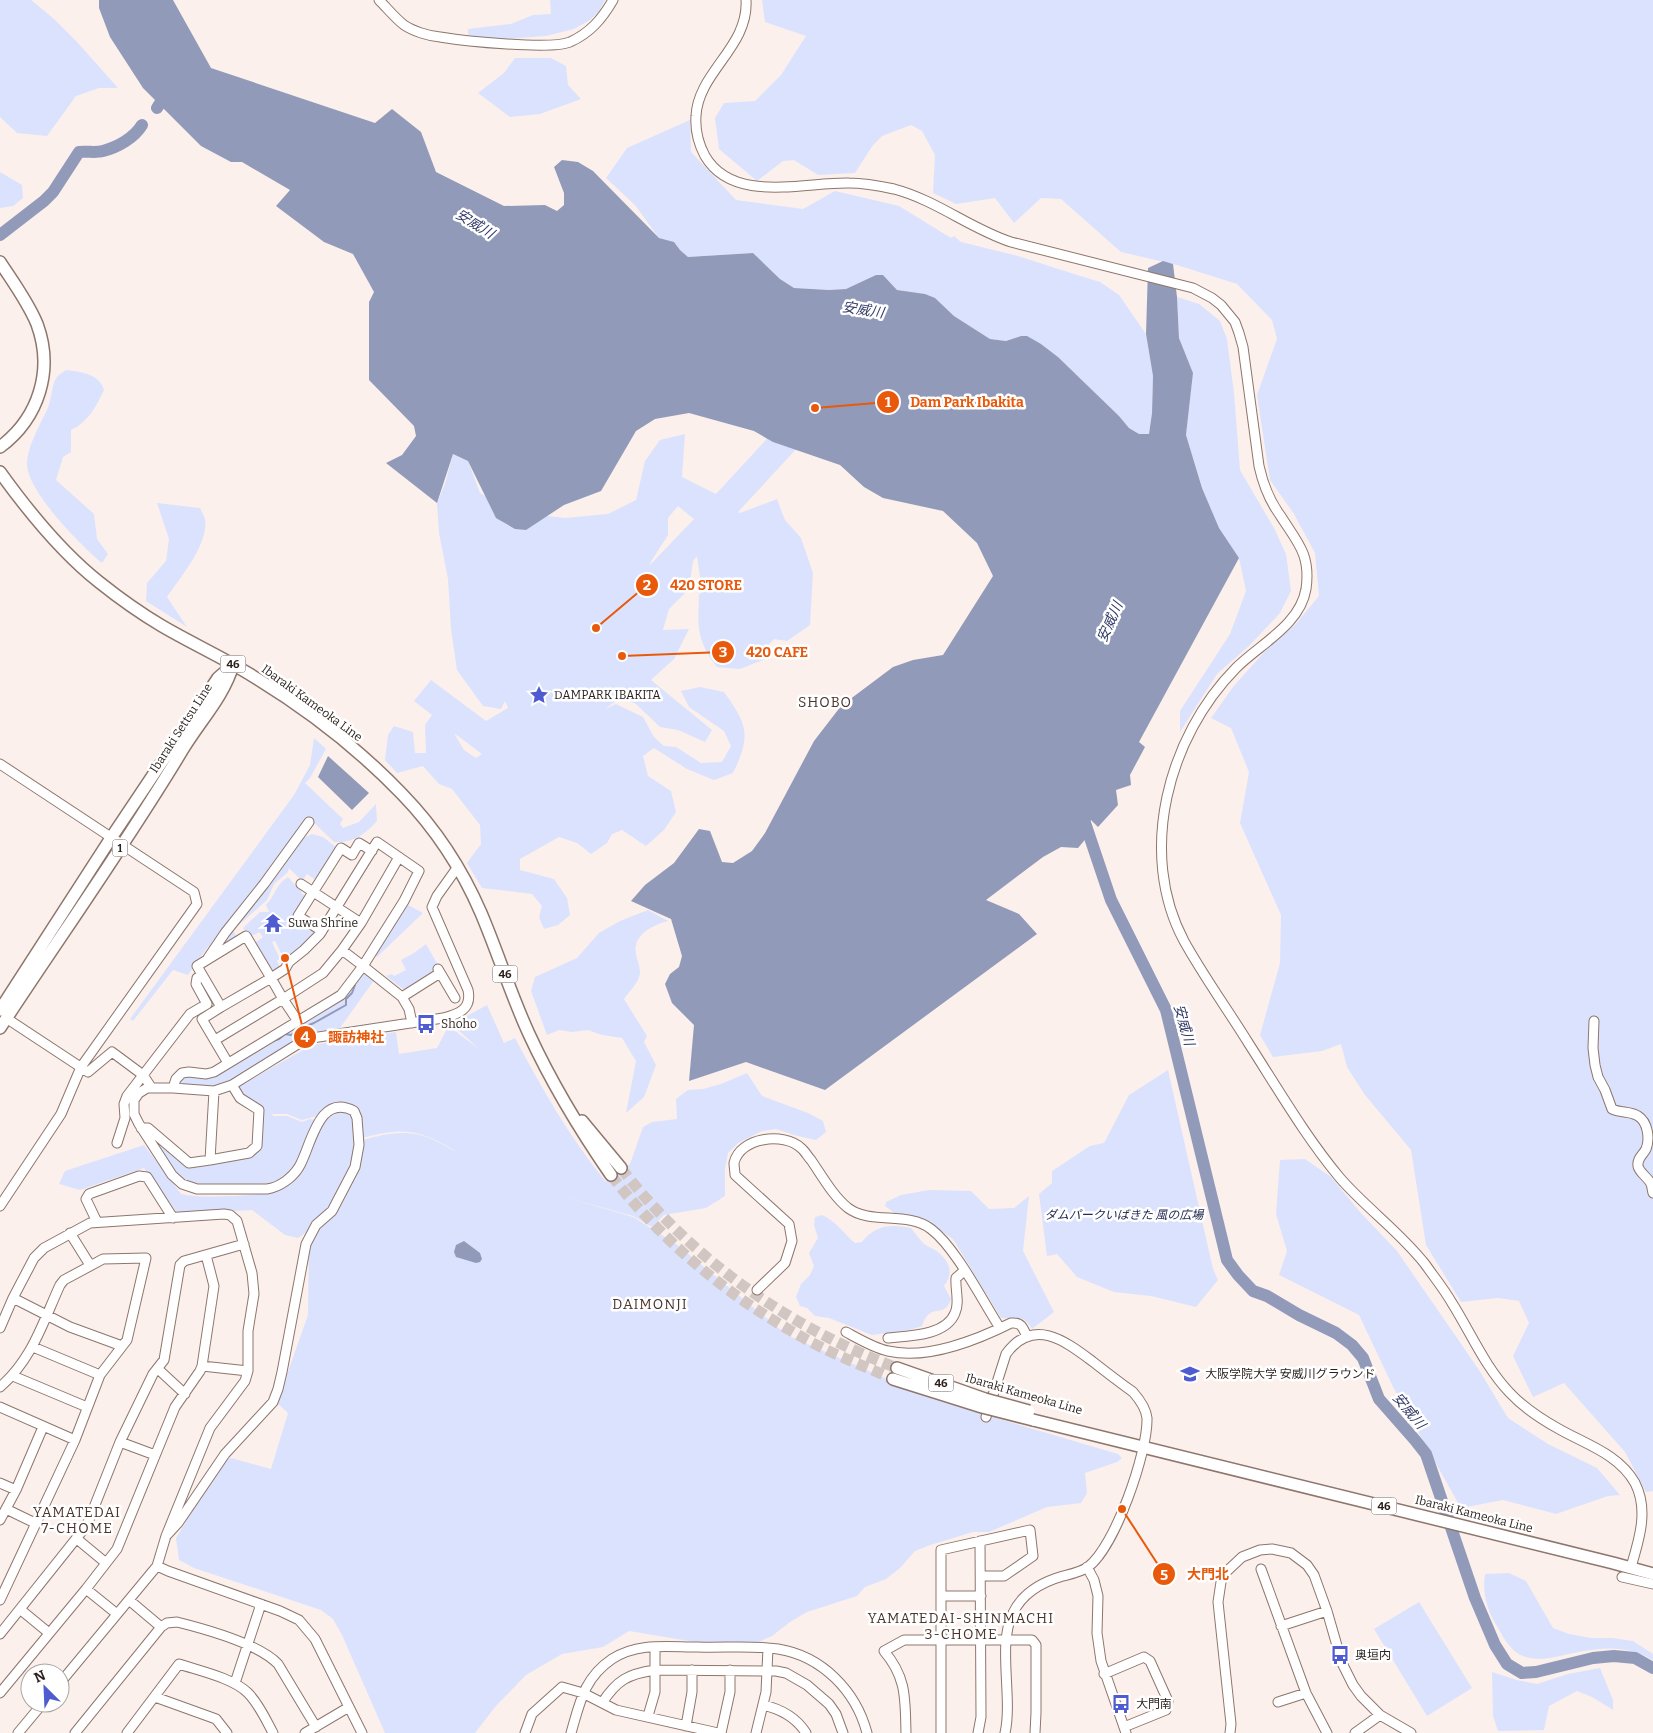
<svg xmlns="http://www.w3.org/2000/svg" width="1653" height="1733" font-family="Bitter,'Noto Sans JP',serif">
<rect width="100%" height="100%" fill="#fbf0ec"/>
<path fill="#dbe2fe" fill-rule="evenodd" d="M0 0H31L53 18 78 43 118 88H99L76 96 47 136 17 133 0 117Z
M550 0H605L599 11 590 20 574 29 546 36 491 40 468 35V29L511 24 533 15 551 14Z
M762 0H1653V1491L1646 1492 1625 1452 1564 1383 1533 1397 1513 1356 1529 1323 1519 1301 1498 1298 1461 1302 1426 1245 1411 1150 1365 1095 1347 1067 1341 1044 1322 1051 1273 1057 1260 1035 1280 963 1281 915 1240 823 1249 772 1231 728 1211 718 1233 687 1266 650 1294 626 1319 596 1315 553 1294 514 1270 480 1257 395 1277 339 1272 320 1237 284 1177 265 1121 252 1061 199 1041 198 1014 223 995 198 956 204 933 193 935 155 922 131 911 125 882 136 873 145 855 173 818 175 794 160 783 161 757 181 719 149 715 118 724 103 755 101 781 75 806 36 765 22Z
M515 58H551L566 66 568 85 581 99 540 114 510 117 478 93 504 73Z
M690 120 691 152 736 200 803 209 835 191 899 206 951 238 954 236 961 242 1018 256 1074 274 1100 282 1119 295 1146 334 1153 376 1152 413 1149 434H1139L1129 428 1119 416 1058 357 1041 344 1021 336 1006 341 990 339 954 316 935 299 738 512 740 513 777 499 785 520 801 538 813 573 810 625 787 641 774 639 765 649V659L740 669 717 667C696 639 698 628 699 595L702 591 697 556 693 561 689 589 669 609 663 630 689 629 674 659 651 680 712 730 705 742 678 730 660 727 636 704 627 700H617L605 709 616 704 643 717 654 737 664 746 676 747 701 763 722 762 731 746 724 731 689 707 681 691 700 687 724 692C748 725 751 736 733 773L714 780 687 769 654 748 643 756 648 776 671 791 676 812 664 830 646 846 622 830 612 834 607 843 591 854 577 843 559 837 520 859V870L554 879 567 898 570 915 558 925 544 929 539 917 542 906 532 894 482 888 467 863 481 844 480 825 452 789 439 784 423 766 397 773 385 760 388 735 394 726 413 732 415 753H426L425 725 432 715 414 701 431 680 486 721 508 708 505 701 501 709 483 706 457 670 451 629 448 579 439 533 437 503 445 484 453 454 468 461 480 493 512 512 565 518 608 514 636 500 645 461 660 440 685 434 682 477 716 494 903 291 897 290 883 275H877L846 289 829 290 794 288 780 279 753 253 688 257 680 250 674 242 659 238 635 205 606 178 627 148ZM678 506 694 519 649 566 652 560 668 535V518ZM454 733 482 754 476 758 464 750Z
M0 172 22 185 23 198 13 206 0 208Z
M1177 297 1199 304 1220 321 1227 339 1234 393 1240 470 1275 530 1286 554 1291 591 1280 613 1250 645 1217 674 1180 732V711L1230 634 1246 591 1239 558 1219 529 1202 488 1186 435 1193 373 1179 338Z
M66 370C80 372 99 373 104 390 96 407 88 422 71 430V452L63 457 56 480 94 514 97 539 108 554 102 563C81 546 27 491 27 464 27 448 40 424 47 410 52 400 51 385 57 377 59 374 63 372 66 370Z
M157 503 200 508C202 512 204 516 205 519 209 544 180 578 167 597L187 627 146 601 147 583 166 561 169 539Z
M314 738 326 749 310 778 305 783 343 819 340 824 343 828 359 822 376 804 377 821C365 834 354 843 334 842L309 818 217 939 207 948 188 975 173 970 133 1021 130 1019 294 795 310 765Z
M312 834 323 837 336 847 316 880 307 874 302 881 289 868 288 872 274 884 267 900 233 930 237 938 215 951 301 839Z
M288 877 295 885 301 889V893L305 896 294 916 317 932 288 960 285 956 283 957 275 941 272 942 279 957V959L277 961 280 967 271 973 253 944 263 937 259 932 254 935H249L243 928 260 912H269L266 905C275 896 276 884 288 877Z
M408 905 423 913 377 957 375 955Z
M648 910 668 921C653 925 632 935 636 954 637 961 642 969 639 977 637 984 628 993 624 999L647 1036 644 1042 656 1065 644 1097 626 1113 636 1061 622 1038 602 1035 588 1030 572 1032 559 1030 547 1035 531 991 535 977 577 958 599 933 620 921Z
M426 944 438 965 435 973 408 989H403L386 976 392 974 394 976 406 970 401 960 414 953Z
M360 973H367L375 979 340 1028C330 1030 319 1030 310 1033 277 1046 248 1078 215 1085 204 1088 191 1086 180 1085L177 1082 183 1076 206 1077 343 997Z
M487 1005 504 1043 515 1038C542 1089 570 1138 606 1182L630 1164 643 1127 652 1122 677 1119 676 1099 688 1090 703 1089 721 1084 747 1073 762 1096 808 1113 823 1121 826 1132 816 1140 794 1135 776 1129 762 1131 738 1143 728 1153 725 1168V1196L706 1208 664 1215 652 1227 633 1216 565 1197 633 1217 676 1244 787 1335 935 1400 1118 1454 1122 1458 1117 1462 1085 1473 1087 1493 1081 1503 1047 1507 989 1532H973L930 1545 915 1551 900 1568 886 1579 865 1587 857 1596 807 1612 790 1622 772 1636 747 1647H725L629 1631 603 1647 562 1654 526 1675 495 1707 475 1733H385L342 1635 333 1619 321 1610 194 1568 179 1560 176 1538 223 1461 231 1458 271 1469 288 1413 277 1403 308 1315 309 1244 315 1231 330 1216 362 1140C388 1133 411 1128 436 1141 443 1144 450 1149 457 1152 420 1129 404 1127 362 1138L352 1107 302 1120 287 1114H273L271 1111 273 1116H287L302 1122 310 1119 316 1120 297 1163 288 1175 271 1185H192L177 1177 149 1132 191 1167 253 1156 261 1147 264 1108 244 1097 238 1090 239 1086 312 1045 396 1032 399 1054 437 1048 447 1029 451 1028 479 1049 457 1029 454 1023Z
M1168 1070 1213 1269 1218 1280 1196 1307 1151 1296 1114 1292 1077 1277 1057 1254 1047 1256 1039 1194 1052 1183V1171L1090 1146 1104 1143 1129 1095Z
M342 1112 347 1113 353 1118C354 1124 357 1131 357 1137 357 1166 323 1225 298 1238L285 1235 252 1210 178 1214 144 1168 80 1190 59 1184 65 1171 144 1145 181 1194C200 1199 262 1196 280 1190 286 1187 292 1184 296 1179 314 1161 312 1118 342 1112Z
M1305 1159 1331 1177 1360 1212 1397 1251 1479 1370 1508 1418 1548 1444 1597 1468 1620 1495 1608 1496 1556 1514 1503 1500 1461 1508 1393 1387 1359 1315 1279 1275 1287 1251 1276 1214 1280 1160Z
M929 1190 971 1191 989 1209 1014 1208 1029 1196 1023 1251 1054 1312 1032 1329C1024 1314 1015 1319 1001 1318L953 1239 926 1221 904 1214H896L885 1206 886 1202 901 1195Z
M822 1215C836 1221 843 1233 855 1243L862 1242C875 1225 891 1224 911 1228 915 1233 919 1239 924 1244 928 1247 933 1248 938 1252 950 1262 954 1273 944 1286L951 1299C943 1321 931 1300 922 1326L909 1330 872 1335 829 1318 815 1316 807 1308 800 1306 796 1297 801 1284 810 1275 814 1266 809 1253 818 1238 814 1225 815 1217Z
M1509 1573 1526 1581 1553 1628 1569 1634 1591 1638H1612L1633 1641 1653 1654V1660C1622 1643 1597 1648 1564 1655 1551 1658 1539 1661 1526 1657 1513 1654 1504 1639 1498 1628 1487 1611 1482 1593 1485 1574Z
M1419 1602 1472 1688 1427 1716 1374 1629Z
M1600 1668 1613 1700V1710L1592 1697 1577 1691 1549 1706 1544 1730 1498 1731 1493 1716 1492 1672 1517 1680 1537 1684 1568 1674Z"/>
<path fill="#929ab9" d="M99 0H173L211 68 375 123 392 109 421 132 436 172 504 206 545 205 557 211 564 205V193L554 167 562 160 578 162 593 171 659 238 674 242 680 250 688 257 753 253 780 279 794 288 829 290 846 289 876 275H883L897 290 925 294 935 298 954 316 990 339 1006 341 1021 336H1027L1041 344 1058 357 1119 416 1129 428 1139 434H1149L1152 413 1153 376 1146 334 1148 268 1163 261 1173 264 1177 297 1179 338 1193 373 1186 435 1202 488 1219 528 1239 558 1139 742 1145 747 1130 775 1131 785 1116 790 1118 805 1098 827 1091 820 1081 830 1088 836 1078 848 1061 847 1043 857 986 900 1019 914 1037 934 825 1090 746 1062 689 1081 694 1025 672 1003 665 984 670 974 679 967 682 956 671 919 631 901 645 885 674 863 699 829 710 831 722 862 733 863 752 851 765 833 814 741 841 706 893 667 913 660 943 655 993 576 977 543 943 511 883 498 864 487 840 465 773 442 754 431 689 413 655 419 636 431 601 491 564 505 526 530 515 529 496 518 468 461 453 454 437 503 386 463 402 455 416 436 414 426 369 380V302L374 292 353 254 324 242 276 206 290 190 242 162H231L201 146 143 88 110 37 99 8Z
M328 756 369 793 352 810 318 777Z
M464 1241 480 1253 482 1259 480 1262 476 1263 456 1257 454 1252 456 1245Z"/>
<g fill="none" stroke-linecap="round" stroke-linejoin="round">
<path stroke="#929ab9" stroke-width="2" d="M273 1041 279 1039 285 1034 291 1035 301 1028 314 1023 346 1005V999L352 993 355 985"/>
<path stroke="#929ab9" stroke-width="12" d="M157 108 168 91
M0 235 44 201 53 192 79 152C87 151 96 153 103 151 118 147 134 138 142 125
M1081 811 1111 900 1166 1010 1227 1260 1238 1275 1253 1291 1267 1296 1299 1315 1336 1333 1352 1345 1363 1358 1379 1399 1415 1440 1426 1454 1475 1598 1495 1645 1507 1664 1522 1673 1536 1672 1593 1658 1614 1656 1635 1658 1653 1668"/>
<path stroke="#d1c6c2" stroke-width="11" stroke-dasharray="11 5.5" stroke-linecap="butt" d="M621 1168C692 1260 789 1327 897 1368
M611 1175C665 1245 735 1302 813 1343 839 1357 867 1367 893 1379"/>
<g stroke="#8e766c" stroke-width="11">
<path id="minor" d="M379 0C387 8 395 18 404 25 413 31 428 36 440 37 464 41 551 50 570 42 590 33 602 19 613 0
M746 0C749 47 698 72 696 116 695 130 698 143 705 156 733 204 804 182 849 183 864 183 880 186 894 189 936 200 971 229 1011 242L1193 288 1212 298 1221 305 1235 322 1239 333 1243 347 1259 466C1263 484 1269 500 1280 515 1297 542 1311 554 1306 589 1300 625 1260 644 1236 668 1168 737 1137 853 1184 941 1204 977 1228 1010 1249 1044 1278 1089 1305 1136 1340 1178 1366 1208 1400 1232 1425 1264 1434 1277 1444 1289 1452 1303 1471 1333 1485 1367 1510 1393 1524 1408 1541 1419 1559 1429 1585 1444 1619 1454 1635 1483 1649 1510 1639 1540 1631 1567
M0 764 194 892 197 904 81 1067 61 1114 0 1206
M301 884 361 923 342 950
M361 923 399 857
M322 931 298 916 341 848 352 855 359 843 372 851
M208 958 225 933 264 884 309 822
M438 969 455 998
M402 997 440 973
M6 1018 88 1072 112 1052 143 1075 151 1087
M1594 1021 1593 1048 1595 1065 1598 1077 1605 1090 1612 1109C1620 1113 1631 1111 1638 1116 1648 1122 1650 1139 1646 1149 1643 1155 1637 1158 1638 1166 1639 1172 1646 1176 1650 1182 1652 1185 1652 1189 1653 1193
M215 1040 283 999 271 978 221 1007
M228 1063 202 1019 221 1007 197 966 246 936 271 978 285 969 289 962 304 950 320 934 377 842 419 871 404 901 363 966 402 997 409 1009 412 1023
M173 1088 176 1079 182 1073 189 1072 206 1074 214 1072 341 995 363 966 342 950 323 973 283 999 297 1020
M214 1091 210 1160 249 1153 257 1146 259 1110 240 1098 232 1085
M141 1128H148L189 1163 210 1160
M117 1143 125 1118 124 1104 127 1096 190 1014 207 1004 196 984 197 978 202 975
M97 1222 86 1199 89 1194 139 1176 147 1177 173 1218
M70 1233 90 1265
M757 1290 785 1263 792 1241 789 1224 735 1175C735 1171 734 1167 734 1163 740 1137 784 1132 801 1148 805 1151 808 1157 811 1160 822 1176 833 1196 848 1208 871 1225 907 1211 931 1229 956 1248 982 1300 1000 1328
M13 1298 70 1327 122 1346
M0 1328 13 1298 34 1258 44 1248 90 1223 224 1214 230 1215 237 1221 252 1273 254 1294 248 1331V1371L245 1381 210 1428 166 1536 157 1566 60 1683
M846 1332C859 1339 874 1348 888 1351 926 1360 977 1340 1011 1323 1021 1322 1023 1327 1027 1337
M888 1338C908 1336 946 1336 955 1313 960 1302 955 1290 956 1278L964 1271
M33 1347 100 1375
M202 1366 248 1371
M158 1369 185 1394
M13 1376 87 1407
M0 1387C32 1360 43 1322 60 1285L64 1280 103 1259 146 1258 127 1340 100 1375 75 1440 0 1600
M0 1407 75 1440
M986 1417 1006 1354C1033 1317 1064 1340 1092 1361 1106 1372 1119 1382 1133 1392 1140 1400 1146 1408 1147 1418 1148 1452 1115 1547 1088 1567 1081 1572 1071 1574 1063 1576 1042 1582 1023 1592 1013 1613 997 1644 1013 1697 1005 1733
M120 1442 155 1455
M0 1483 16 1490
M6 1509 35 1523
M0 1520 16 1490 43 1427
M166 1536 178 1523 225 1454 273 1402 278 1389 282 1372 306 1244 316 1225 332 1211 355 1167 359 1145 357 1118 354 1111C318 1092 311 1147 299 1167 292 1178 280 1187 267 1189H197L182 1184 172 1175 139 1124 134 1114V1100L139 1093 147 1088H173L214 1091 232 1085 298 1044 312 1038 443 1018C459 1014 472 1009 468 990L432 907 437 896 457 868
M77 1539 106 1563
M157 1566 168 1571 280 1611 299 1620 315 1639 362 1733
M1087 1567 1094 1580 1098 1596 1097 1633 1101 1661 1126 1733
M1261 1569 1306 1693 1327 1733
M1622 1577 1653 1584
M86 1589 117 1614
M941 1596H981
M129 1600 161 1627
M21 1610 49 1633
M1281 1626 1327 1611
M0 1634 87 1525 120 1442 153 1374 164 1360 180 1265 184 1261 244 1244
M1104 1674 1144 1657 1150 1661 1168 1701 1166 1710 1124 1727
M235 1683 261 1604
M0 1693 86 1589 117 1549 175 1407 200 1371 202 1366 214 1286 206 1255
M155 1697 216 1719 227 1733
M1278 1702 1306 1693
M602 1703C617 1680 628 1674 655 1670L776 1671 786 1673 807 1685 829 1704 836 1714 843 1733
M763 1705C781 1709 796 1717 806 1733
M648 1716 655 1692V1647
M686 1726 692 1692V1670
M18 1733 43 1703
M75 1733 161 1627 167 1623 177 1622C205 1629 259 1644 278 1664L316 1727
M127 1733 179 1664C200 1671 233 1678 248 1693 259 1704 266 1720 273 1733
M305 1733 349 1707
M525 1733 532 1714 562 1687 583 1693 616 1710 718 1733
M571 1733C580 1702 584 1678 612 1659 638 1642 669 1647 698 1647 724 1648 752 1645 778 1649 822 1656 856 1691 867 1733
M721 1733 730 1692V1670
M756 1733 766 1692 768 1648
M906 1733C905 1699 907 1678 884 1651L904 1640H1032L1036 1645V1713L1035 1733
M941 1733V1550L1030 1530 1033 1556 1004 1576H981
M978 1733 981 1717 980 1541
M1230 1733 1231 1724 1218 1602 1221 1582 1225 1573 1242 1557 1260 1550 1272 1549 1291 1553 1307 1565 1314 1575 1327 1611 1342 1663 1353 1685 1361 1696 1380 1715 1411 1733
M1355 1733 1380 1715"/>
</g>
<g stroke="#8e766c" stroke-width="14">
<path id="major" d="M0 262C13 282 28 302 37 324 54 370 39 418 0 447
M0 472C28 511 61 552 99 582 119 598 140 613 162 626 186 640 211 652 234 665 295 700 353 743 402 794 435 828 462 869 481 913 498 953 511 995 529 1034 552 1084 580 1130 611 1175
M0 1010 111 838 218 678 233 665
M0 1028C61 935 126 844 183 749 200 721 224 696 233 665
M582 1121 621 1168
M897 1368 985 1399
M893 1379 982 1407
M1033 1420 1613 1563 1653 1574"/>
</g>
<use href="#minor" stroke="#fff" stroke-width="9"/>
<use href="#major" stroke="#fff" stroke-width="11"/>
<g stroke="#8e766c" stroke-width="14" stroke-linecap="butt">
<path id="major-bridge" d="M985 1399 1029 1411
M982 1407 1033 1420"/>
</g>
<use href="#major-bridge" stroke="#fff" stroke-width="11"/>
</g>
<defs>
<g id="sight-bare" transform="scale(1.5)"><path d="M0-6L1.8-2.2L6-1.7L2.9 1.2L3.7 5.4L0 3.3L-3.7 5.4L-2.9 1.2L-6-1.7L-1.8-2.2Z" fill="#4f5bd1" stroke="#fff" stroke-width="2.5" paint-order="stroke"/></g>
<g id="temple-bare" transform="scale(1.5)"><path d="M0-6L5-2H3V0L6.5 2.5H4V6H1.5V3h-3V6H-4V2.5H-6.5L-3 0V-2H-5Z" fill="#4f5bd1" stroke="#fff" stroke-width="2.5" paint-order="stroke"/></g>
<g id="bus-bare" transform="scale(1.5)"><path d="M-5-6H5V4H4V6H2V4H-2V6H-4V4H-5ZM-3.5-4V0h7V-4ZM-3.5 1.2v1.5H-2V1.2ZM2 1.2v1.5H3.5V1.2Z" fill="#4f5bd1" stroke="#fff" stroke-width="2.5" paint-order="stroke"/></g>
<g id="school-bare" transform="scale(1.5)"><path d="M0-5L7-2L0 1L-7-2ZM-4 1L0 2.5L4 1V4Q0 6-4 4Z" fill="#4f5bd1" stroke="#fff" stroke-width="2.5" paint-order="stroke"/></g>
</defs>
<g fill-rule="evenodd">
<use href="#sight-bare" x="539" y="695"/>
<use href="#temple-bare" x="273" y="923"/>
<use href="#bus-bare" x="426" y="1024"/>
<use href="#school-bare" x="1190" y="1374"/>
<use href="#bus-bare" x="1340" y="1655"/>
<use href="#bus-bare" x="1121" y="1704"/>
</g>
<g text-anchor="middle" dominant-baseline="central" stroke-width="5" stroke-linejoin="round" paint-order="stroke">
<g fill="#fff" stroke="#69625f" stroke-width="1">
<rect x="220.5" y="655.5" width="25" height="17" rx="4"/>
<rect x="112.5" y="839.5" width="15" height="17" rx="4"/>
<rect x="492.5" y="965.5" width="25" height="17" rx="4"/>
<rect x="928.5" y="1374.5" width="25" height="17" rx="4"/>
<rect x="1371.5" y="1497.5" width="25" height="17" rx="4"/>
</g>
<g font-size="11" font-weight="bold" fill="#291f1b">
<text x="233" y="664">46</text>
<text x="120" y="848">1</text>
<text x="505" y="974">46</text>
<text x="941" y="1383">46</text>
<text x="1384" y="1506">46</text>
</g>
<g font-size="12" fill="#291f1b" stroke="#fff" text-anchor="start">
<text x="554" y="695">DAMPARK IBAKITA</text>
<text x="288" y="923">Suwa Shrine</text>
<text x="441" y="1024">Shoho</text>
<text x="1205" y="1374">大阪学院大学 安威川グラウンド</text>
<text x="1355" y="1655">奥垣内</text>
<text x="1136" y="1704">大門南</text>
</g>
<g font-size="12" fill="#291f1b" stroke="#fff">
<text transform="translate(312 703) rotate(36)">Ibaraki Kameoka Line</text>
<text transform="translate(181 728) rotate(-57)">Ibaraki Settsu Line</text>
<text transform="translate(1024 1394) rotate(16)">Ibaraki Kameoka Line</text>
<text transform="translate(1474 1514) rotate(14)">Ibaraki Kameoka Line</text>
</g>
<g font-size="12" font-style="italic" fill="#222952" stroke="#fff">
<text x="1124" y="1215">ダムパークいばきた 風の広場</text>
</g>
<g font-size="14" font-style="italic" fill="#333b67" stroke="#fff">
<text transform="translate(475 224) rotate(32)">安威川</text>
<text transform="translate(863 310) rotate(9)">安威川</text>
<text transform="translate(1110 622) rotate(-66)">安威川</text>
<text transform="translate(1184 1025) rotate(74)">安威川</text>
<text transform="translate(1409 1411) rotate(50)">安威川</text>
</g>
<g font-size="14" letter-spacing="1" fill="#4b352d" stroke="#fff">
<text x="825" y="702">SHOBO</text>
<text x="650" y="1304">DAIMONJI</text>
<text x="77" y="1512">YAMATEDAI<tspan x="77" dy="16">7-CHOME</tspan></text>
<text x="961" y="1618">YAMATEDAI-SHINMACHI<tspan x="961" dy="16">3-CHOME</tspan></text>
</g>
</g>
<path fill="none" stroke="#e8590c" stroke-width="2" d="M815 408L888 402M596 628L647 585M622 656L723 652M285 958L305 1037M1122 1509L1164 1574"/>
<g fill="#e8590c" stroke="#fff" stroke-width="2">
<circle cx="815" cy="408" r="5"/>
<circle cx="596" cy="628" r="5"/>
<circle cx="622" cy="656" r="5"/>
<circle cx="285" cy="958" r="5"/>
<circle cx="1122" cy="1509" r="5"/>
<circle cx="888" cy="402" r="12"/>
<circle cx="647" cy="585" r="12"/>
<circle cx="723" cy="652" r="12"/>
<circle cx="305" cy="1037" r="12"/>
<circle cx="1164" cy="1574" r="12"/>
</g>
<g font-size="15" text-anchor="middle" font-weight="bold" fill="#fff">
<text x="888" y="407">1</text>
<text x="647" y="590">2</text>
<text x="723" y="657">3</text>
<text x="305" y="1042">4</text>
<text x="1164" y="1580">5</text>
</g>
<g font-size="14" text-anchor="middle" font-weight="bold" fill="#e8590c" stroke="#fff" stroke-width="5" stroke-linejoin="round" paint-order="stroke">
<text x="967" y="407">Dam Park Ibakita</text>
<text x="706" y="590">420 STORE</text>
<text x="777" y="657">420 CAFE</text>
<text x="356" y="1042">諏訪神社</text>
<text x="1208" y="1579">大門北</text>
</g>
<g transform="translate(45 1688) rotate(336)"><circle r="24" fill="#ffffff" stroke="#a9a5a4"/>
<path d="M0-4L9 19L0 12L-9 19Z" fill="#4f5bd1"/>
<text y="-8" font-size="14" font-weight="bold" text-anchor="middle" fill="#291f1b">N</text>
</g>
</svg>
